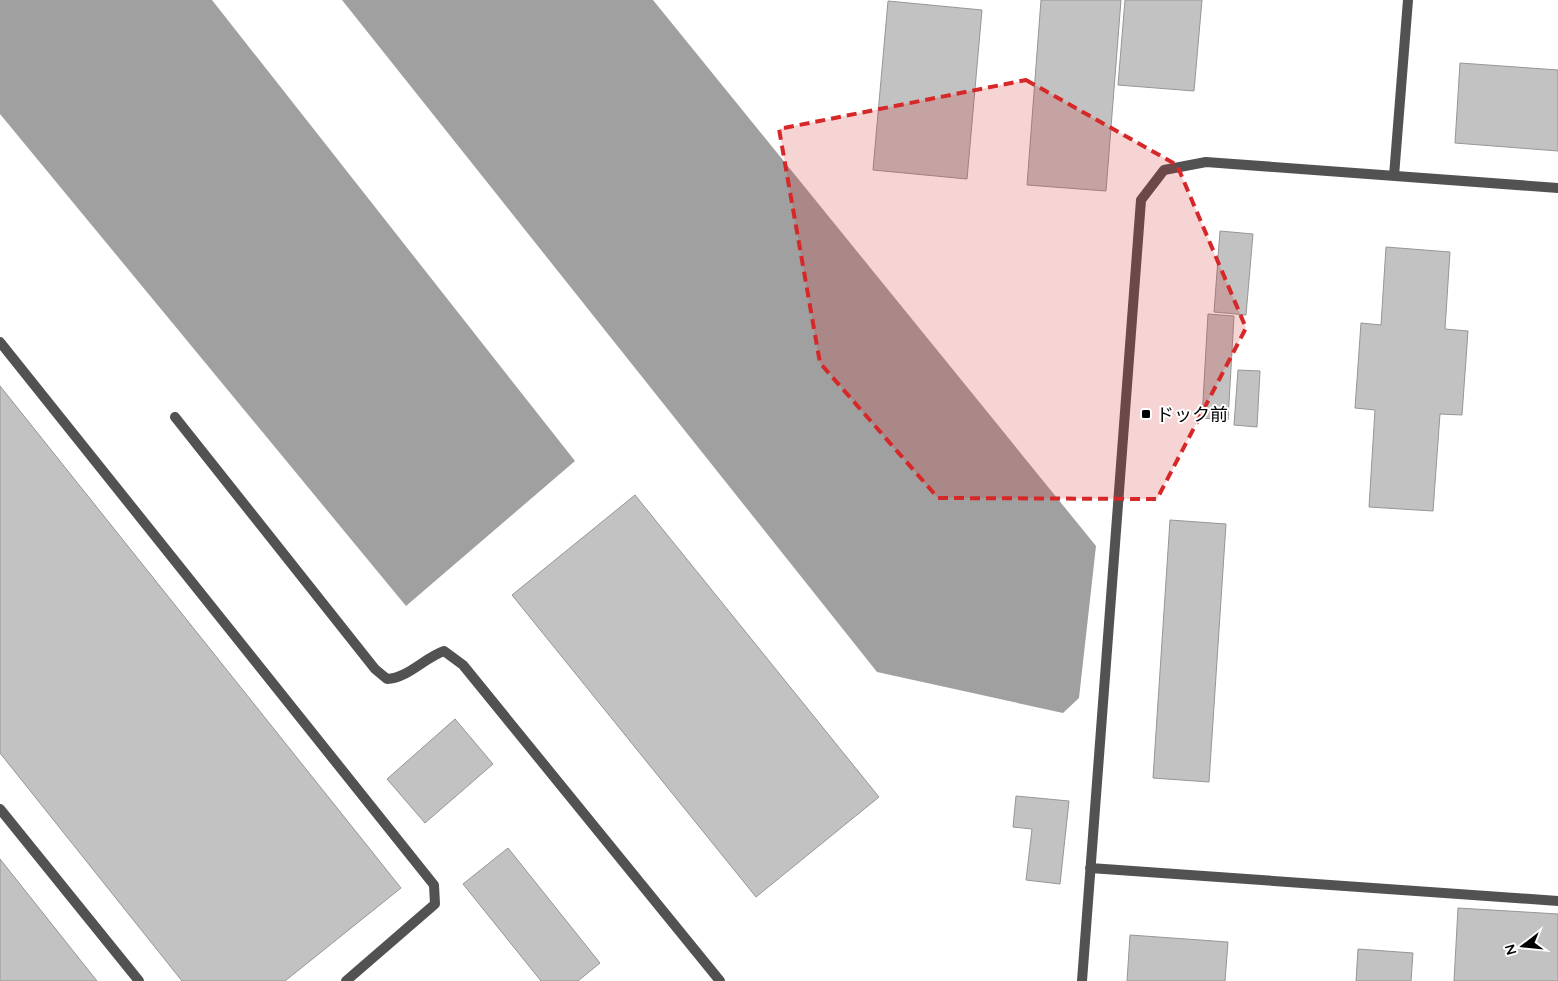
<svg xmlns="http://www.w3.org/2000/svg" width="1558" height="981" font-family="Quicksand,'Noto Sans JP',sans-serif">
<rect width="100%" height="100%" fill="#fff"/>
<path fill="#a0a0a0" d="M0 0H212L575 461 406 606 0 114Z
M342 0H653L1096 546 1079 698 1063 713 877 672Z"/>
<path fill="#c2c2c2" stroke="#969696" d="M1041 0H1121L1106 191 1027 185Z
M1125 0H1202L1194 91 1118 85Z
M888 1 982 10 967 179 873 170Z
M1460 63 1558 70V151L1455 143Z
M1220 231 1253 234 1246 315 1214 312Z
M1386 247 1450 252 1445 329 1468 331 1462 415 1440 414 1433 511 1369 507 1375 410 1355 408 1361 323 1381 325Z
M1208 314 1234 316 1228 420 1202 418Z
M1238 370 1260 371 1257 427 1234 425Z
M0 386 401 888 285 981H182L0 753Z
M635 495 879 797 756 897 512 595Z
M1170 520 1226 524 1209 782 1153 778Z
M455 719 493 764 425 823 387 779Z
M1016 796 1069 801 1060 884 1026 880 1032 829 1013 827Z
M508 848 600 963 578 981H541L463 884Z
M0 859 97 981H0Z
M1458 908 1558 914V981H1454Z
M1130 935 1228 942 1225 981H1127Z
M1358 949 1413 953 1411 981H1356Z"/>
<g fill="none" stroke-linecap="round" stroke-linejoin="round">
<path stroke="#525252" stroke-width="10" d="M1394 176 1408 0
M0 342 434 885 435 904 346 981
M175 417 375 669 387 679C408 678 424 658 444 651L463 665 720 981
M0 809 139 981
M1090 868 1558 901
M1082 981 1141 200 1164 170 1206 162 1558 188"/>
</g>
<path fill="#d62828" fill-opacity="0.2" stroke="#d62828" stroke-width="4" stroke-dasharray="10 6" stroke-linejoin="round" d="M1026 80 1177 165 1246 328 1157 499 938 498 820 363 779 129Z"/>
<rect fill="#000" stroke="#fff" stroke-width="2" x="1141" y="409" width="10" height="10" rx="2.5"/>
<g text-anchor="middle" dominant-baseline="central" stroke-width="4" stroke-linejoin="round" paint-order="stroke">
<g font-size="18" fill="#000" stroke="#fff" text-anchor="start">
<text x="1156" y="414">ドック前</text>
</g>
</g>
<g transform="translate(1523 946) rotate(254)" stroke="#ffffff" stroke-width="4" paint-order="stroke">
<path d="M0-4L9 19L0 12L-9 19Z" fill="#000000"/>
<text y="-8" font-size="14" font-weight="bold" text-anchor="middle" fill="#000000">N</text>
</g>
</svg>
